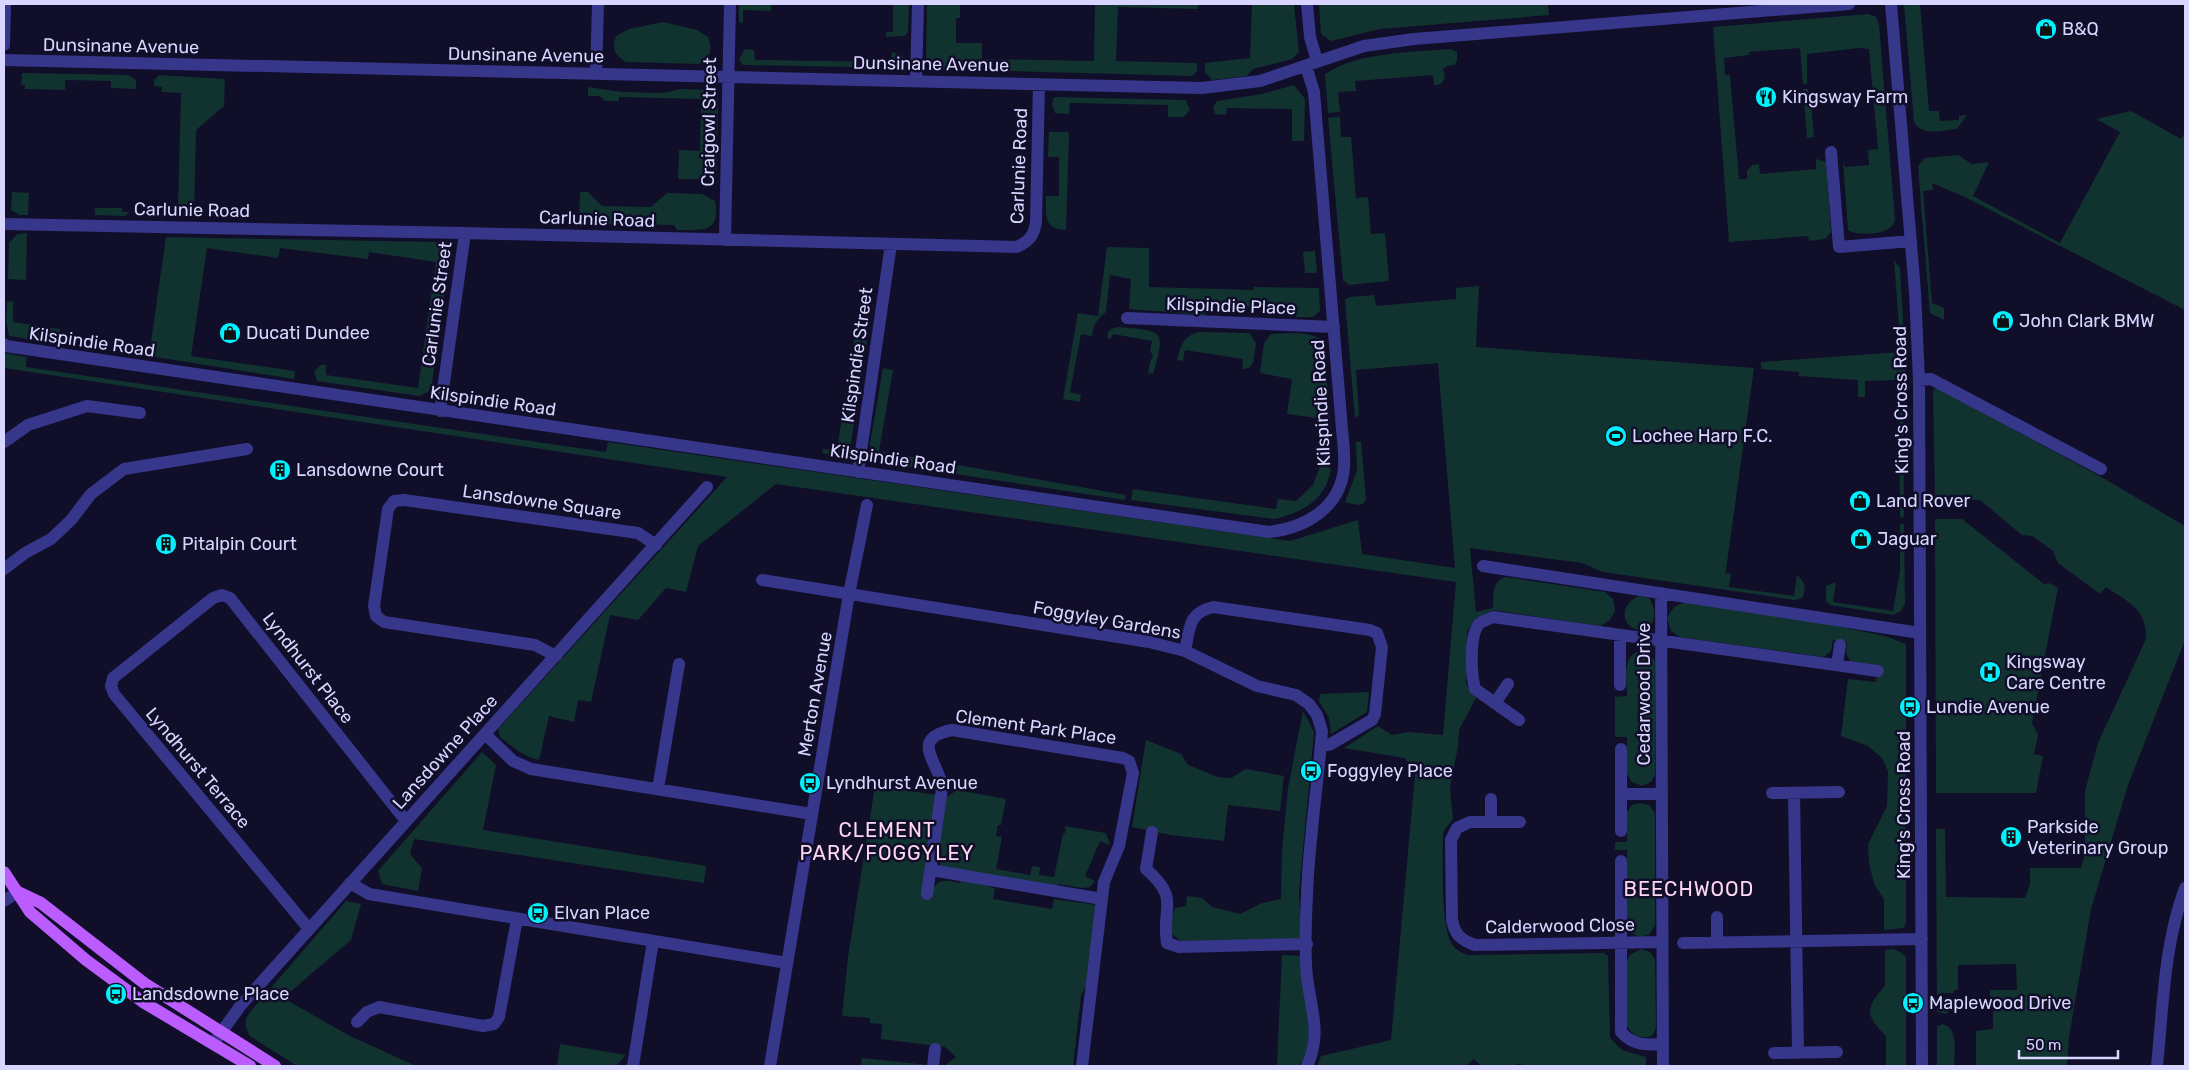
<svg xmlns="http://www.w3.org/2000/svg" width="2189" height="1070" font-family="Rubik,sans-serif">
<rect width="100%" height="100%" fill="#110e29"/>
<path fill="#103330" d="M739 4H771V11L743 10V23L739 22Z
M893 4H909L908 32 905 36 886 37V32H893Z
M927 4H960V18H956V43H982V59L1094 61 1095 4H1198V9L1118 7 1116 61 1197 63V71L1192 76 929 69 926 65Z
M1252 4H1292L1294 5 1299 52 1292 59 1253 69 1247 76 1212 80 1205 72V63L1250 58Z
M1319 4H1548L1549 15 1380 29 1331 41 1321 34Z
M1904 4H1920L1929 111H1939L1940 121 1959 120V116L1967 115 1957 129C1942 130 1922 137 1914 122Z
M1868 14 1876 17 1879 25 1895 220C1894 223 1893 225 1891 227 1883 235 1856 236 1848 230L1843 161 1845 167 1869 165 1868 150 1878 149 1869 49 1859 48 1807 54V84H1803L1800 48 1749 52V55L1724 58 1725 75H1730L1739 179H1747V171L1752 165 1759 164 1760 174 1816 169V159L1826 162 1831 232 1825 239 1809 241 1808 236 1729 242 1713 27Z
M663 22 697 30 708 37C712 50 712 57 699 64L626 62C614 54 612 49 616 36L629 29Z
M745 49 754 50 755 60 891 62 892 52 902 55 907 63 902 68 743 65 739 59Z
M1451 49 1457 52V61L1454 65 1447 66 1443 69 1445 78 1441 84 1434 85 1433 75 1355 81 1356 91 1338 92 1340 112 1328 113 1325 74C1358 52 1412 52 1451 49Z
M22 73 128 75 136 80V89L111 88V81L65 80V90L25 89V85H21Z
M159 75 225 79 224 106 196 130 194 217H156L151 212H169V206H178L181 93 162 92V87L154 86V80Z
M1294 85 1305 99 1304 141H1292V109L1227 108 1226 115 1215 114 1213 107 1217 101 1262 94Z
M588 87 622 92 662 93 682 89 708 90 718 99 717 169 705 179H678L679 150 700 151 701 99 619 97V101H605L600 96H588Z
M1803 89H1808L1809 103H1811L1814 137 1807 138Z
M1054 97 1186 100 1190 110 1184 117H1168V105L1070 103 1069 114 1055 113 1052 104Z
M2131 111 2181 139 2185 132V310L1965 197 1932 183 1933 190 1923 191 1932 303 1944 308V320L1930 313 1918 166 1925 158 1958 155 1972 164 1989 162 1973 196 2060 243 2120 132 2096 119Z
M1340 117 1341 137H1351L1356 198 1368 197 1371 234 1385 233 1389 281 1349 285 1343 280 1328 118Z
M1049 132H1068L1069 135 1066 230C1043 230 1046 214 1046 196H1059V157H1048Z
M12 192 29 193 28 215H20L11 210Z
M580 192H588L602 206 651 207 667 193 702 194 715 201C721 234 702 230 677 230L674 225 579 223Z
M95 208H122V212H129L125 216 95 215Z
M27 233 26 280 8 279 9 243 17 234Z
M166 237 436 242 445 246 450 254 432 383 428 392 419 396 317 381 314 372 320 365H326V375L418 388 436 262 369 252 368 259 280 248 278 258 207 248 191 356 295 371 294 379 149 356Z
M1107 247 1149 248V287L1254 290V287L1319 288 1320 311 1313 317H1296V309L1206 306 1205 315 1129 309 1131 279 1110 275 1106 312C1097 319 1093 325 1092 336L1081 334 1070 392 1081 395 1080 402 1063 399 1078 313 1098 316Z
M1315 251 1317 273H1305L1303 252Z
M1894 260 1900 268 1906 373 1903 380 1904 517 1900 518 1899 380 1865 381V397H1858V380L1799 376V372L1761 369V362L1901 352Z
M1479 286 1476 347 1754 368 1725 577 1726 573 1731 574 1729 587 1794 596 1797 575C1805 581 1807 590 1802 598L1795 600 1603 572 1582 563 1470 548 1476 612 1493 608C1494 595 1491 581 1506 577L1605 592 1613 599 1615 611 1610 620 1600 626 1493 610 1476 618 1467 631 1466 684 1476 698 1459 730 1458 746 1450 788 1453 819 1443 832C1443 856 1440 927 1452 944 1455 950 1462 953 1468 955L1604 953 1608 956 1610 1038 1622 1050 1646 1057V1066H1536L1517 1064 1513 1066H1481L1474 1059 1465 1066H1317L1321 1056 1391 1040 1415 775 1405 758 1344 748 1378 726 1392 735 1408 732 1443 735 1456 582 776 484 698 546 686 592 666 588 638 620 610 615 591 702 578 700 574 722 549 716 539 760C523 757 513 747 500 737L498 729 727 477 4 368V353L27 357 26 367 606 452 608 442 1290 541 1358 520 1362 554 1455 568 1438 363 1356 370 1359 415 1355 418 1345 300 1349 297 1374 295 1376 306 1456 299V288Z
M13 301V322L60 329 58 343 9 336 6 321 7 302Z
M1118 327C1162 331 1167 328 1153 374L1148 373 1150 362 1153 357 1150 350 1152 341 1113 334 1111 339 1107 338C1108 330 1110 328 1118 327Z
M1198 332 1249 333 1256 343 1253 363 1249 368 1242 369 1243 359 1185 350 1183 361 1177 360C1181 345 1183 337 1198 332Z
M1271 334C1288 334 1311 330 1324 342L1331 432 1319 436 1317 418 1287 414 1292 379 1260 373 1264 343Z
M854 339 867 341 850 448C842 457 833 455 822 453L823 449 837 450Z
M883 368 893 370 879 451 1126 495 1125 500 877 462 871 455 870 443Z
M1937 388 2103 478 2185 526V640L2128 785 2091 909 2069 1037 2067 1066H1976V1031L1993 1029V1000H1990V990H2017L2016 964 1958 965V990H1954V993H1942V1002H1954L1952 1010 1946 1014 1937 1012 1936 829H1945L1946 897 2025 898 2030 884V868H2081L2085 853V791L2098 743 2146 639C2147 609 2128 602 2106 587L2100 594 2058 563 2053 551 2032 536 2022 535 1980 500H1967V496H1935L1933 390Z
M1356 442H1361L1366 499 1363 504 1357 505 1345 502 1357 471Z
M1321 464 1331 469C1326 500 1302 513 1274 519L1131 500 1133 489 1276 509 1278 499 1296 501 1313 485Z
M1935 519H1962L2044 584 2049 583 2058 588 2032 723 2038 735 2034 754 2043 756 2036 793H1936Z
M1900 524H1904L1905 604 1901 611 1893 615 1830 605 1826 601V586L1836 582 1833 602 1893 611 1900 571Z
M1639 596 1649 598C1656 609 1656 618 1649 629 1623 636 1615 606 1639 596Z
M1685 602 1811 621 1885 636 1906 644V923L1904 928 1884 930V899L1874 884 1869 863 1868 844 1887 806 1888 771 1882 758 1868 746 1841 736 1848 679 1876 682 1879 665 1850 661 1846 653 1847 643 1833 640 1831 651 1824 657 1680 637 1671 631 1667 618 1674 607Z
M1640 650 1649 653 1655 661V775L1651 782 1642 786 1632 782 1627 774V737H1615V697L1627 696C1627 678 1621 658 1640 650Z
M1369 692 1367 712 1331 734 1329 718 1319 701 1320 694Z
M1303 711 1314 732 1299 892 1301 939 1182 942 1172 934 1171 921 1175 908 1186 906 1187 896 1202 898 1212 907 1240 914 1262 903 1281 899 1282 851 1288 788Z
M1146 740 1181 754 1188 765 1218 777 1231 778 1246 769 1284 776 1280 811 1228 805 1224 841 1171 835 1132 827Z
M482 752 496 765 483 830 706 866 704 883 414 839 410 854 422 868 418 891 382 884 378 871Z
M875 786 937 795 934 887C942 878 949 881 959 883L963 880 986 884 995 889 993 899 1052 909 1054 899 1096 905 1086 985 1081 996 1073 1066H944L956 1057 945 1047 881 1039 882 1024 870 1023V1018L842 1016 848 957Z
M957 790 1006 799 1001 825H998L996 836 1002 837 996 869 1030 875 1032 866 1040 867 1039 875 1054 877 1063 834 1066 832 1065 826 1106 833 1110 845 1100 841 1085 876 1095 881 1090 887 1082 888 1058 884 1057 887 941 866C937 857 942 849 938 840L945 798Z
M1641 803 1649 805 1655 813V925L1650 934 1640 937 1632 933 1627 924V850H1615V842H1627V812L1632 805Z
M346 901 361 904 351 940 283 998 348 1035 416 1066H297L250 1036C244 1026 244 1020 251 1011Z
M1641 949 1650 952 1655 959 1656 1028 1652 1036C1640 1039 1634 1037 1627 1026V960L1631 954Z
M1893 949 1900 952 1906 957V1066H1886V1036C1865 1015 1865 1008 1885 986V950Z
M1282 955 1301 956C1304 981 1316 1031 1307 1053 1305 1057 1302 1062 1299 1066H1277Z
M1943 1024C1959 1029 1954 1052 1954 1066H1937V1026Z
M560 1044 626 1055 616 1066H557Z
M862 1058 928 1065 861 1066Z"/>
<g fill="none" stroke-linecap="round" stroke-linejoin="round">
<path stroke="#36368b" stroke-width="12" d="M1307 4 1310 37 1317 61
M1891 4 1915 292 1919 380 1922 1066
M4 45 5 4
M4 60 1202 88 1260 81 1364 46 1414 39 1849 4
M596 74 598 4
M916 81 918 4
M1831 152 1839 247 1911 241
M4 224 465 233 1017 247C1029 241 1034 236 1036 222L1039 84
M725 240 730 4
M1127 318 1334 327
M4 344 6 346 1269 532C1305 528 1341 508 1344 467 1345 455 1343 441 1342 429L1314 92 1306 66
M1919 380 1931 379 2101 469
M440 411 465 233
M4 442 28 425 87 406 140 413
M858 472 891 244
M1483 566 1920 633
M4 569 25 553 51 539 71 520 91 494 124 469 247 449
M762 580 1149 642 1185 651 1257 686 1296 695 1309 704 1317 715 1322 731C1318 785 1309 839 1307 893 1306 921 1304 950 1307 977 1311 1010 1322 1034 1307 1066
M1661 593 1663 1066
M1620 635V685
M1185 651C1190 628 1188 613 1213 607L1370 630 1377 633 1382 647 1375 714 1372 720 1329 745H1321
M556 656 535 645 384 622 376 616 374 606 388 509 394 501 404 500 638 533 656 545
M1837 665 1840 645
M1495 703 1508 684
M1519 720 1475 689C1471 674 1469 636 1479 624 1482 621 1489 619 1493 617L1878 671
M485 734 513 761 531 769 812 814
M658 789 679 664
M1772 793 1839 792
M1794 793 1798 1052
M1621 794H1662
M1491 799V822
M1520 822H1470L1457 828 1451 840 1452 920C1455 935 1461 940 1475 945L1662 942
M1621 831V749
M1152 832 1146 869C1181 900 1161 906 1167 943L1179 947 1307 944
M1621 861V1032C1634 1046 1645 1045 1663 1044
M931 870 1102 899
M350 883 369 894 787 963
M927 894 942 788C941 764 907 739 952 730L1123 758 1129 761 1133 773 1119 846 1104 882 1082 1066
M4 901 18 892
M1717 917V942
M309 929 114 694 111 686 113 678 213 598 222 595 230 598 406 821
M1683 943 1922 939
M357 1022 367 1012 379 1007 483 1026 494 1024 499 1017 517 919
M215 1041 241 1005 707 487
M1774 1053 1837 1052
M633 1066 653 941
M770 1066 849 594 867 505
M933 1066 935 1049
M2157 1066C2163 1007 2164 944 2185 888"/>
<path stroke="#bb5cff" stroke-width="12" d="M4 872 30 912 86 960 143 1002 250 1066
M18 892 41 903 144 983 275 1066"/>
</g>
<defs>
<g id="shop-disc" transform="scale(1.125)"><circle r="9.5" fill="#01f1ff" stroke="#110e29"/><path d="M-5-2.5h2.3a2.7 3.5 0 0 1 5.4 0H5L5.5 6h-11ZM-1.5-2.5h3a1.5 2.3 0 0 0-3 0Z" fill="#111"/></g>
<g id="restaurant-disc" transform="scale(1.125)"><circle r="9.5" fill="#01f1ff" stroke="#110e29"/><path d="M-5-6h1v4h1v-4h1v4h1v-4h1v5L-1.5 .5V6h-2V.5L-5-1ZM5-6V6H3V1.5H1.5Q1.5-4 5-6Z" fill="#111"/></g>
<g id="stadium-disc" transform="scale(1.125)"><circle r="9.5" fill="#01f1ff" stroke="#110e29"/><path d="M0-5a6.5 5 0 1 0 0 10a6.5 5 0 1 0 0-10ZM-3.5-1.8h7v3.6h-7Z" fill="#111"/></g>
<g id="building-disc" transform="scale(1.125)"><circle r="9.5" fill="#01f1ff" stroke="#110e29"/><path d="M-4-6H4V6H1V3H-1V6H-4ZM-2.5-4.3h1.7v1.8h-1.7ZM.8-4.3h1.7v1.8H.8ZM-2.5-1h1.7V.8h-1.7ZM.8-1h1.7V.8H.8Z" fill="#111"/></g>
<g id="hospital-disc" transform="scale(1.125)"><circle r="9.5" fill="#01f1ff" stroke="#110e29"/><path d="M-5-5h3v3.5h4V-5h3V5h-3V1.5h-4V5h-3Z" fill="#111"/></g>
<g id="bus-disc" transform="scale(1.125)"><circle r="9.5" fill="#01f1ff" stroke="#110e29"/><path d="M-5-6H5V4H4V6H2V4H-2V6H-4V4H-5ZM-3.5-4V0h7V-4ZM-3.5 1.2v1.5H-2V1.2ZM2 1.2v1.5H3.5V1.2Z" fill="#111"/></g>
</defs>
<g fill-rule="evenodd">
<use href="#shop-disc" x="2046" y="29"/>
<use href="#restaurant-disc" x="1766" y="97"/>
<use href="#shop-disc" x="2003" y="321"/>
<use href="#shop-disc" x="230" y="333"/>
<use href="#stadium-disc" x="1616" y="436"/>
<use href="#building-disc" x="280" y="470"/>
<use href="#shop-disc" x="1860" y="501"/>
<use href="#shop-disc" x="1861" y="539"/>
<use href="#building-disc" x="166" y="544"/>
<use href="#hospital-disc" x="1990" y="672"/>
<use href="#bus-disc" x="1910" y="707"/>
<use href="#bus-disc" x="1311" y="771"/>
<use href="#bus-disc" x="810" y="783"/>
<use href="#building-disc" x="2011" y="837"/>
<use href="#bus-disc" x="538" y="913"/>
<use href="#bus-disc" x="116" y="994"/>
<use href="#bus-disc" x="1913" y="1003"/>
</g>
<g text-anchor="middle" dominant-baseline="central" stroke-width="5" stroke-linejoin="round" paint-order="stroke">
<g font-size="18" fill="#d8d5ff" stroke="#110e29" text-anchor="start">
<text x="2062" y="29">B&amp;Q</text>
<text x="1782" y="97">Kingsway Farm</text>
<text x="2019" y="321">John Clark BMW</text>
<text x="246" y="333">Ducati Dundee</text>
<text x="1632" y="436">Lochee Harp F.C.</text>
<text x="296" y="470">Lansdowne Court</text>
<text x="1876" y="501">Land Rover</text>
<text x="1877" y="539">Jaguar</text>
<text x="182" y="544">Pitalpin Court</text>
<text x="2006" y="662">Kingsway<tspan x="2006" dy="21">Care Centre</tspan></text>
<text x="1926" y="707">Lundie Avenue</text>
<text x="1327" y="771">Foggyley Place</text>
<text x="826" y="783">Lyndhurst Avenue</text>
<text x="2027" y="827">Parkside<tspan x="2027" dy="21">Veterinary Group</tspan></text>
<text x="554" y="913">Elvan Place</text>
<text x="132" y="994">Landsdowne Place</text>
<text x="1929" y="1003">Maplewood Drive</text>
</g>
<g font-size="18" fill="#d8d5ff" stroke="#110e29">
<text transform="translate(121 46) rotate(1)">Dunsinane Avenue</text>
<text transform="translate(526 55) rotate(1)">Dunsinane Avenue</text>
<text transform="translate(931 64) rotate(1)">Dunsinane Avenue</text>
<text transform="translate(709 122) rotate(-89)">Craigowl Street</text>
<text transform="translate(1019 166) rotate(-88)">Carlunie Road</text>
<text transform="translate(192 210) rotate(1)">Carlunie Road</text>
<text transform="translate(597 219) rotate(2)">Carlunie Road</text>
<text transform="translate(437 304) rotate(-82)">Carlunie Street</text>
<text transform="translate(1231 306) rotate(2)">Kilspindie Place</text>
<text transform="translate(92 342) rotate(8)">Kilspindie Road</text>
<text transform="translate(857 355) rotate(-82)">Kilspindie Street</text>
<text transform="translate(1901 400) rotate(-91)">King's Cross Road</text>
<text transform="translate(493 401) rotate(8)">Kilspindie Road</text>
<text transform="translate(1321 403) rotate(-93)">Kilspindie Road</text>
<text transform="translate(893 459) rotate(8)">Kilspindie Road</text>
<text transform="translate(542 502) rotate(8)">Lansdowne Square</text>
<text transform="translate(1107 620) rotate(10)">Foggyley Gardens</text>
<text transform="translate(308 668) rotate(52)">Lyndhurst Place</text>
<text transform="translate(815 694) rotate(-80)">Merton Avenue</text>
<text transform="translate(1644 694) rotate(-90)">Cedarwood Drive</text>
<text transform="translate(1036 727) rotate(8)">Clement Park Place</text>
<text transform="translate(445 752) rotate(-48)">Lansdowne Place</text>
<text transform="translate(198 768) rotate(50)">Lyndhurst Terrace</text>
<text transform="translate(1904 805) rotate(-90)">King's Cross Road</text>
<text transform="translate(1560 926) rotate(-1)">Calderwood Close</text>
</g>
<g font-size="20" letter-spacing="1" fill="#ffd7f2" stroke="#110e29">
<text x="887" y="830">CLEMENT<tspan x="887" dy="23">PARK/FOGGYLEY</tspan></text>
<text x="1689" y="889">BEECHWOOD</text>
</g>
</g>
<rect width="2189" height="1070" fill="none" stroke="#d8d5ff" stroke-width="10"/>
<path d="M2019 1050v8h99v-8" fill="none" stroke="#d8d5ff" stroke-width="2.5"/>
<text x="2026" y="1050" font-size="15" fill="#d8d5ff" stroke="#110e29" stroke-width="4" paint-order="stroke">50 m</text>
</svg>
